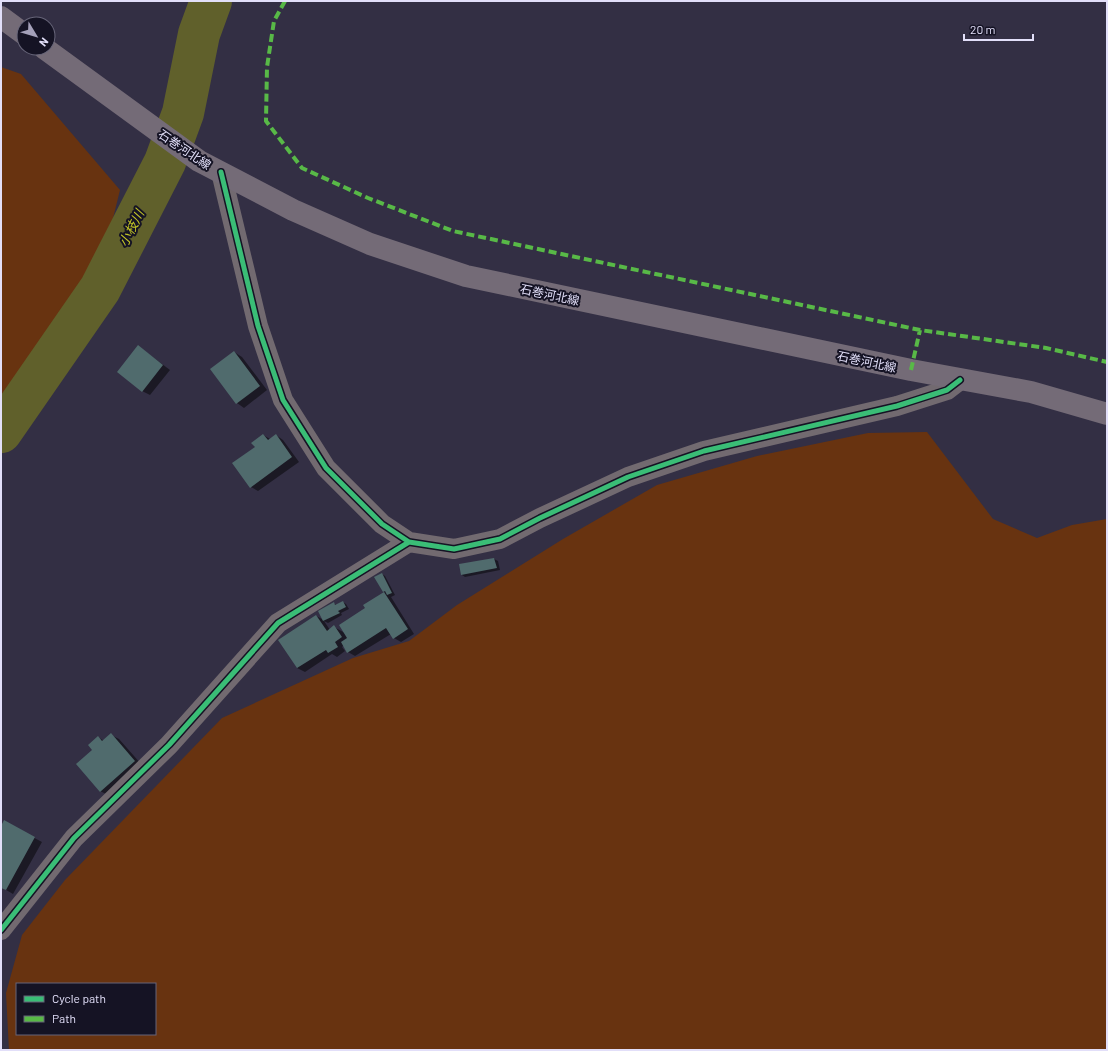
<svg xmlns="http://www.w3.org/2000/svg" width="1108" height="1051" font-family="Barlow,'Noto Sans JP',sans-serif">
<rect width="100%" height="100%" fill="#332f44"/>
<path fill="#683310" fill-rule="evenodd" d="M1 67 21 74 120 190 101 267 1 405Z
M927 432 993 519 1037 538 1072 525 1107 519V1050H9L6 993 22 935 65 880 222 718 353 658 409 641 457 605 563 539 657 485 757 456 868 433ZM17 984H155V1034H17Z"/>
<path fill="#0007" d="M138 346 170 370 150 395 142 391Z
M234 352 242 357 267 390 244 408 237 403Z
M263 435 270 439 276 435 283 440 299 462 258 491 251 487 256 447Z
M494 559 498 561 500 570 465 577 462 575 460 565Z
M382 574 385 576 395 595 391 597 414 634 401 642 394 638 391 634 355 656 348 652 344 645 342 647 345 651 337 657 332 654 305 672 297 668 316 616 324 620 334 604 337 605 343 602 346 604 349 609 341 613 342 615 328 623 324 621 330 630 334 627 345 633 367 608 365 606 385 592 383 591Z
M111 735 119 739 142 765 108 795 100 791 94 750 98 737 104 741Z
M4 822 42 842 13 894 1 887V828Z"/>
<g fill="none" stroke-linecap="round" stroke-linejoin="round">
<path stroke="#60602b" stroke-width="42" d="M1 432 100 289 165 162 183 113 199 34 211 1"/>
</g>
<path fill="#506b6d" d="M138 345 163 365 142 392 117 372Z
M234 351 260 386 236 404 210 369Z
M263 434 268 440 276 434 292 457 250 488 232 463 255 447 251 443Z
M494 558 497 568 461 575 459 564Z
M382 573 392 593 387 595 385 591 387 590 383 592 374 577Z
M384 592 408 629 393 639 386 628 347 653 341 642 347 638 339 625 365 608 363 605Z
M343 601 346 607 338 611 340 613 323 621 318 611 334 602 335 605Z
M316 615 327 631 334 625 342 637 335 642 338 647 328 653 326 650 297 668 278 640Z
M111 733 135 761 100 792 76 764 92 750 88 745 98 736 102 741Z
M4 820 35 837 6 890 1 888V826Z"/>
<g fill="none" stroke-linecap="round" stroke-linejoin="round">
<path stroke="#726a70" stroke-width="20" d="M221 172 258 326 283 400 326 468 382 524 409 542 454 549 500 539 540 518 628 477 704 451 897 406 947 390 960 380
M1 930 74 838 169 745 278 623 409 542"/>
<path stroke="#746b77" stroke-width="22" d="M1 17 24 34
M44 48 199 161 293 210 370 244 466 276 911 370 1031 392 1107 414"/>
<path stroke="#58b947" stroke-width="4" stroke-dasharray="8 4" stroke-linecap="butt" d="M285 1 274 21 267 67 266 121 302 168 368 198 453 231 920 330 1046 348 1107 362
M911 370 920 330"/>
<g stroke="#151324" stroke-width="8">
<path id="cycleway" d="M221 172 258 326 283 400 326 468 382 524 409 542 454 549 500 539 540 518 628 477 704 451 897 406 947 390 960 380
M1 930 74 838 169 745 278 623 409 542"/>
</g>
<use href="#cycleway" stroke="#3abd76" stroke-width="5"/>
</g>
<g text-anchor="middle" dominant-baseline="central" stroke-width="4" stroke-linejoin="round" paint-order="stroke">
<g font-size="12" fill="#e2dff9" stroke="#151324">
<text transform="translate(185 149) rotate(34)">石巻河北線</text>
<text transform="translate(550 294) rotate(12)">石巻河北線</text>
<text transform="translate(867 361) rotate(12)">石巻河北線</text>
</g>
<g font-size="13" font-style="italic" fill="#c5c726" stroke="#151324">
<text transform="translate(131 228) rotate(-63)">小枝川</text>
</g>
</g>
<rect width="1108" height="1051" fill="none" stroke="#e2dff9" stroke-width="4"/>
<rect x="16" y="983" width="140" height="52" fill="#151324" stroke="#676579"/>
<rect x="24" y="996" width="20" height="6" fill="#3abd76" stroke="#676579"/>
<text x="52" y="1003" font-size="12" fill="#e2dff9">Cycle path</text>
<rect x="24" y="1016" width="20" height="6" fill="#58b947" stroke="#676579"/>
<text x="52" y="1023" font-size="12" fill="#e2dff9">Path</text>
<g transform="translate(36 36) rotate(128)"><circle r="19" fill="#151324" stroke="#676579"/>
<path d="M0-3L7 15L0 10L-7 15Z" fill="#a5a1ba"/>
<text y="-6" font-size="11" font-weight="bold" text-anchor="middle" fill="#e2dff9">N</text>
</g>
<path d="M964 34v6h69v-6" fill="none" stroke="#e2dff9" stroke-width="2"/>
<text x="970" y="34" font-size="12" fill="#e2dff9" stroke="#151324" stroke-width="3" paint-order="stroke">20 m</text>
</svg>
